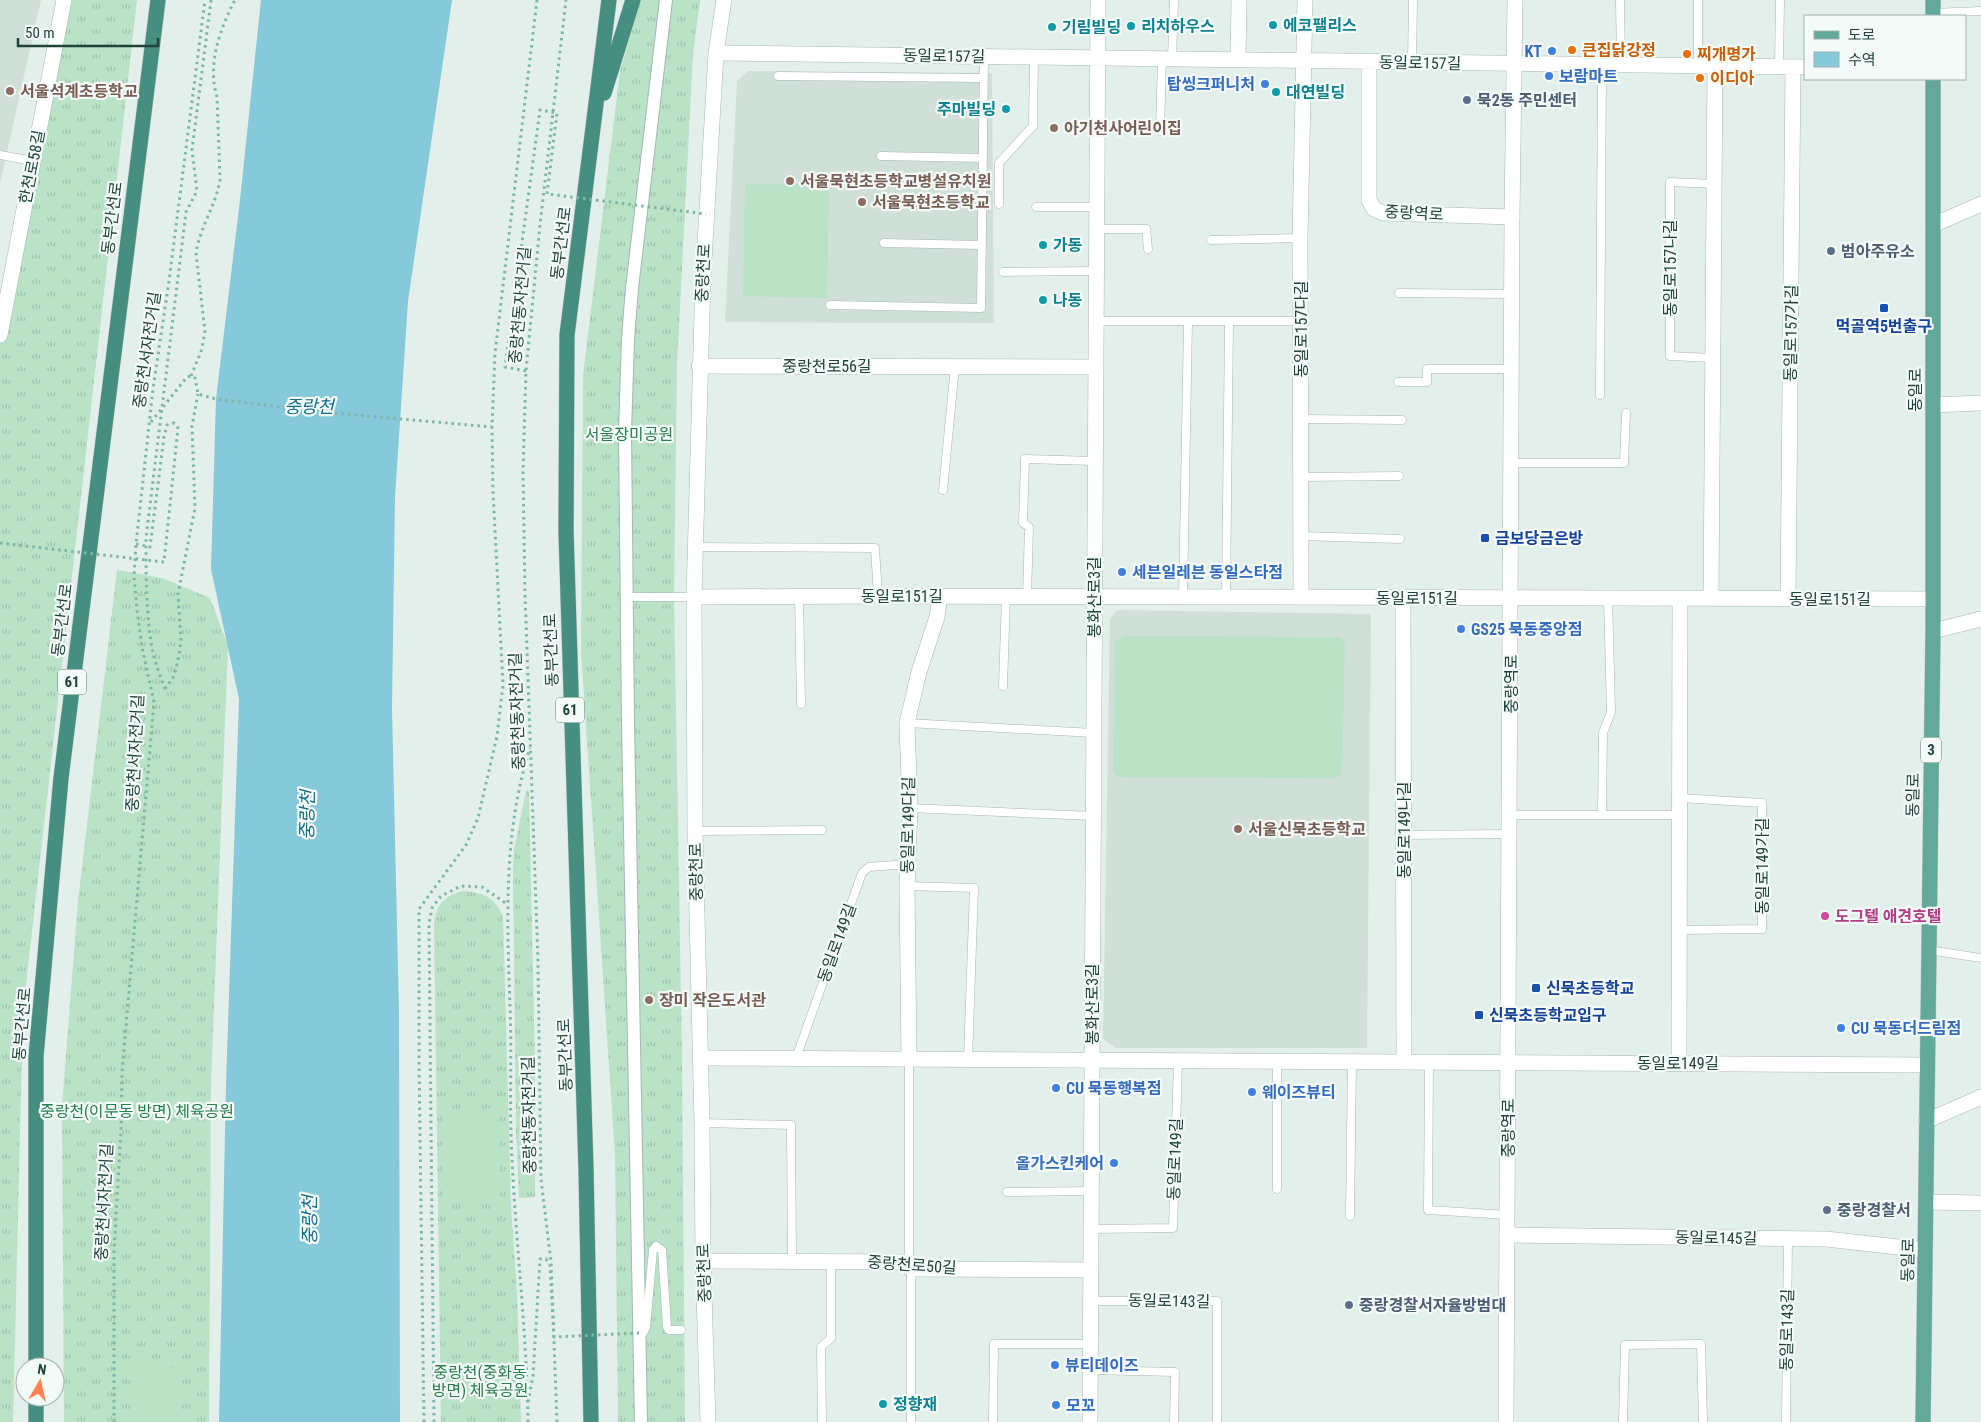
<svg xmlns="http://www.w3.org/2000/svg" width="1981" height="1422" font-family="'Roboto Condensed','Noto Sans KR',sans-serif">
<defs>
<pattern id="grass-tufts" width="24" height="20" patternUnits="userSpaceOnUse" patternTransform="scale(1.25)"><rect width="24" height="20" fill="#b9e2c6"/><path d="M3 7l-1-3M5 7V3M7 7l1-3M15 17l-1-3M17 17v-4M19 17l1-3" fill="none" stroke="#9fc3ab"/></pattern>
</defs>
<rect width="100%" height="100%" fill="#e3efea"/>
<path fill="#d1dfd9" d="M0 0H41L0 183Z
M748 71 992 73 994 323 725 322 737 81Z
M1117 610 1371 614 1367 1048H1116L1103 1039 1110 619Z"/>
<path fill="url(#grass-tufts)" d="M62 0H137L23 1011 13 1422H0V326Z
M641 0H700L693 54 677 365 674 596 682 1058 685 1422H618L615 1154 581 652 583 376 620 71Z
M117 570 162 578 210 598 228 646 211 1083 209 1422H64L62 1106 78 901Z
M528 790 529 792 535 1063V1197L519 1198 516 1131 513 868 514 849 526 791Z
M463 891C484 893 493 896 503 916L511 1205 517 1293 521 1422H441L434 925C436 906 443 896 463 891Z"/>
<path fill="#b9e2c6" d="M745 184 829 185 827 298 743 296Z
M1124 636 1340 637 1345 642 1342 774 1336 778 1119 777 1113 771 1115 642Z
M443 1113H498L500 1203 443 1204Z
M131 1366 181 1368V1422H131Z"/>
<path fill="#85c9da" d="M261 0H452L408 301 395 497 392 708 399 1012 400 1422H219L226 1084 239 699 211 569 216 399 240 200Z"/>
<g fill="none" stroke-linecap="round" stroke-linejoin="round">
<g stroke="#a5b8b2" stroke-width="9">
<path id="service" d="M1620 0 1621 65
M1698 0V66
M1933 13 1981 11
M1172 59 1174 0
M1412 62 1413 0
M1779 67 1780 0
M778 76 983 78
M1160 131 1162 59
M0 155 33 161
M881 156 983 158
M999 204V163L1033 126 1034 57
M1036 207H1096
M1096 229H1146L1148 249
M1211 240 1300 238
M884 243 982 245
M1003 272 1096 271
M1399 293 1512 294
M830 305 981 308 984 56
M1096 321H1301
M1712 358 1670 356V182L1714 184
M1398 382H1427V369H1512
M1600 395 1602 65
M1301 419 1402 420
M1512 463H1624L1626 413
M1301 477 1399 476
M943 490 955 366
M1301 536 1400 539
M696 547 875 548 878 596
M799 596 801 704
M1027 596 1029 527 1023 523 1025 459 1095 461
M626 597H694
M1183 597 1188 322
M1226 597 1229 322
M1003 686 1006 596
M907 723 1094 733
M910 808 1093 816
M1602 814 1603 733 1611 712 1608 598
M1510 815H1680
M695 831 822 830
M1404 835 1509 834
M907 886 974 888 968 1059
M1680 930 1762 929V803L1680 798
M1928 950 1981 958
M796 1058 862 873 869 867 908 864
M909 1059V1262
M1429 1062 1428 1210 1508 1215
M702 1123 791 1125 792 1261
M1277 1189V1061
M1007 1192 1091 1191
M1350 1216 1352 1062
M1091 1229 1173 1228 1178 1061
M911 1269V1422
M1090 1301H1217V1422
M639 1333H643L646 1327 653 1250 656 1246 662 1250 667 1327 669 1330H681
M1090 1370 1175 1372 1174 1422
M822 1422 821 1347 831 1338V1261
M993 1422 994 1344H1090
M1623 1422 1625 1345 1701 1344 1703 1422
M1786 1422 1788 1239"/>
</g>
<g stroke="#a5b8b2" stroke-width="14">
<path id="pedestrian" d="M641 1422 628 722 625 432 628 339 632 288 666 0"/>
</g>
<g stroke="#a5b8b2" stroke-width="16">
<path id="minor" d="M716 53 1805 67
M1238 60 1239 0
M1369 62V200L1374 209 1383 213 1512 217
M1933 225 1981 204
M699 366 1096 367
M1933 405 1981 403
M694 597 878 596 1932 599
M1301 597 1300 238 1305 0
M1403 598 1404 1062
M1711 599 1715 66
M1788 599 1793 67
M1933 631 1981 619
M701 1058 1927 1065
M909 1059 907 886 910 808 907 723 919 672 937 617 940 596
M1679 1063 1680 599
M1926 1121 1981 1097
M1926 1202 1981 1203
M1507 1235 1826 1239 1925 1250
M703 1261 909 1262 911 1269 1091 1270
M1090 1422 1098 0"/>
</g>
<g stroke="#a5b8b2" stroke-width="16">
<path id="tertiary" d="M0 335 64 0
M1506 1422 1512 217 1515 0"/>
</g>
<g stroke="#a0bcb3" stroke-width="16">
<path id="secondary" d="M708 1422 703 1261 702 1123 695 831 694 597 703 278 716 53 724 0"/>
</g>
<g stroke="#c1cac8" stroke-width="16">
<path id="primary" d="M1933 16V0
M1923 1422 1933 631V79"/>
</g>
<g stroke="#c1cac8" stroke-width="16">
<path id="trunk" d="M604 93 633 0
M36 1367V1056L61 778 158 0
M36 1422V1397
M591 1422 586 1169 566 531 567 335 609 0"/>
</g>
<path stroke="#7fb6a7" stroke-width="3" stroke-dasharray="2.5 4" stroke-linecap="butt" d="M191 376 201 352 205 332 196 253C200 227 216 205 220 180L217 97C207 64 220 29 235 0
M151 422 187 377 191 376 195 378 198 394 216 399 321 412 492 427
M165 689C160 676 155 662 152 648 146 612 146 575 146 538L186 212 197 191 192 150 211 0
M165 689 174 676 179 656 181 639 178 594 195 508 192 426 198 394
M114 1422V1250L121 1131 122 1072 154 702 142 647 137 610 134 576 136 544 153 389 169 281 205 0
M424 1422 419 1064V909L466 845 478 818 497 736 503 685 493 491 492 427 495 353 537 0
M434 1422 429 924 432 908 441 896 461 886 482 887 507 904
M528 1422C527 1334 516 1246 512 1158 509 1108 512 1057 510 1007 507 920 503 832 530 748
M557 1422 551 1262 541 1179 538 961 525 593 523 472 526 371 540 225 566 0"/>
<use href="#service" stroke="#fff" stroke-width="8"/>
<use href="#pedestrian" stroke="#fff" stroke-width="12"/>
<use href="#minor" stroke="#fff" stroke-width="15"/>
<use href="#tertiary" stroke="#fff" stroke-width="15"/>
<use href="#secondary" stroke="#fff" stroke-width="15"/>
<use href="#primary" stroke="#62a99a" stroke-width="15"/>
<use href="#trunk" stroke="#458e80" stroke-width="15"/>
<path stroke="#7fb6a7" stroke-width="3" stroke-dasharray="2.5 4" stroke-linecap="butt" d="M526 371 505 367 540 110 557 113 547 194 706 214
M0 543 164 562 178 428 174 423 167 425 164 437 150 547 136 544
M528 1402 533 1376 540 1259H546L550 1265 554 1337 639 1333"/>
</g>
<g fill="#0f9aa8" stroke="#f4faf8" stroke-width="2">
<circle cx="1273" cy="25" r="5"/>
<circle cx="1131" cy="26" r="5"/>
<circle cx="1052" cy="27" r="5"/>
<circle cx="1276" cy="92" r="5"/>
<circle cx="1006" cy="109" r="5"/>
<circle cx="1043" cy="245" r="5"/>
<circle cx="1043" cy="300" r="5"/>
<circle cx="883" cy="1404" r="5"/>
</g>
<g fill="#e8710a" stroke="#f4faf8" stroke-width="2">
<circle cx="1572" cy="50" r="5"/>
<circle cx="1687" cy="54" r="5"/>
<circle cx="1700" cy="78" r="5"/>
</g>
<g fill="#3f7fe0" stroke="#f4faf8" stroke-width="2">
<circle cx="1552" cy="51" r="5"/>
<circle cx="1549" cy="76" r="5"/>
<circle cx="1265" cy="84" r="5"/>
<circle cx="1122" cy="572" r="5"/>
<circle cx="1461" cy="629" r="5"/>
<circle cx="1841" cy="1028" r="5"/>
<circle cx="1056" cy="1088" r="5"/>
<circle cx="1252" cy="1092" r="5"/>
<circle cx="1114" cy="1163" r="5"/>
<circle cx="1055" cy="1365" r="5"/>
<circle cx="1056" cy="1405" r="5"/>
</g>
<g fill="#8d6e63" stroke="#f4faf8" stroke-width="2">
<circle cx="10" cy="91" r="5"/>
<circle cx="1054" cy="128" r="5"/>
<circle cx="790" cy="181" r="5"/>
<circle cx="862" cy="202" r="5"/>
<circle cx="1238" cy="829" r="5"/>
<circle cx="649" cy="1000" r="5"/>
</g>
<g fill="#5c6f8a" stroke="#f4faf8" stroke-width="2">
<circle cx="1467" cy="100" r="5"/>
<circle cx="1831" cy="251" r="5"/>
<circle cx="1827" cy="1210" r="5"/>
<circle cx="1349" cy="1305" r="5"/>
</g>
<g fill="#1a4fb4" stroke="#f4faf8" stroke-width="2">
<rect x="1879" y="303" width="10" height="10" rx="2.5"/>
<rect x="1480" y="533" width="10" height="10" rx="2.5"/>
<rect x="1531" y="983" width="10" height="10" rx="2.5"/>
<rect x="1474" y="1010" width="10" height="10" rx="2.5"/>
</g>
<circle fill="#d1479c" stroke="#f4faf8" stroke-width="2" cx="1825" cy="916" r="5"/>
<g text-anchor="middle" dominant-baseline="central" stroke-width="4.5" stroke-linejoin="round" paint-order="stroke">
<g fill="#f4faf8" stroke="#607a74" stroke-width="1">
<rect x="58" y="669.5" width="28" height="25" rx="4"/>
<rect x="556" y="697.5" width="28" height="25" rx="4"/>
<rect x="1921" y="737.5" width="20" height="25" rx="4"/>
</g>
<g font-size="15" font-weight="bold" fill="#20433b">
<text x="72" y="682">61</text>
<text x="570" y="710">61</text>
<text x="1931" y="750">3</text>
</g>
<g font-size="16" font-weight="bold" fill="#0d838f" stroke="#f4faf8" text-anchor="start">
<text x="1283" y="25">에코팰리스</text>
<text x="1141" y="26">리치하우스</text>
<text x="1062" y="27">기림빌딩</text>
<text x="1286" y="92">대연빌딩</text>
<text x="996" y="109" text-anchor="end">주마빌딩</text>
<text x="1053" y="245">가동</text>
<text x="1053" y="300">나동</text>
<text x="893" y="1404">정향재</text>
</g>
<g font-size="16" font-weight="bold" fill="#c56008" stroke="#f4faf8" text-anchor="start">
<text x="1582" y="50">큰집닭강정</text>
<text x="1697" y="54">찌개명가</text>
<text x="1710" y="78">이디아</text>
</g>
<g font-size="16" font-weight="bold" fill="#366cbe" stroke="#f4faf8" text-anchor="start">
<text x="1542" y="51" text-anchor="end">KT</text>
<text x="1559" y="76">보람마트</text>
<text x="1255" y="84" text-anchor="end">탑씽크퍼니처</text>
<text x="1132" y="572">세븐일레븐 동일스타점</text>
<text x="1471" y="629">GS25 묵동중앙점</text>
<text x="1851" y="1028">CU 묵동더드림점</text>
<text x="1066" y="1088">CU 묵동행복점</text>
<text x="1262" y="1092">웨이즈뷰티</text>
<text x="1104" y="1163" text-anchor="end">올가스킨케어</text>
<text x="1065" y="1365">뷰티데이즈</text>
<text x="1066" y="1405">모꼬</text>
</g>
<g font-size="16" fill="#20433b" stroke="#f4faf8">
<text transform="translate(944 56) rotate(1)">동일로157길</text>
<text transform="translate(1420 63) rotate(1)">동일로157길</text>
<text transform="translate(32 167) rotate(-79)">한천로58길</text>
<text transform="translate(1414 213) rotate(3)">중랑역로</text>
<text transform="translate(112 218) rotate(-83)">동부간선로</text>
<text transform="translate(561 243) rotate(-83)">동부간선로</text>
<text transform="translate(1670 268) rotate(-90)">동일로157나길</text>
<text transform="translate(703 273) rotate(-87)">중랑천로</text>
<text transform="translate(520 305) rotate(-85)">중랑천동자전거길</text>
<text transform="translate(1301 329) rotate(-90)">동일로157다길</text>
<text transform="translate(1791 333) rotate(-89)">동일로157가길</text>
<text transform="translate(147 350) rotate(-82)">중랑천서자전거길</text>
<text x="827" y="366">중랑천로56길</text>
<text transform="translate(1915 390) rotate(-90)">동일로</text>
<text x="902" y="596">동일로151길</text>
<text transform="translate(1094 597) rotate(-90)">봉화산로3길</text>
<text x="1417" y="598">동일로151길</text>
<text x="1830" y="599">동일로151길</text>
<text transform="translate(62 620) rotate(-83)">동부간선로</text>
<text transform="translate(551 650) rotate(-92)">동부간선로</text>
<text transform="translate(1511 684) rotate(-90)">중랑역로</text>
<text transform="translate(517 711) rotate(-92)">중랑천동자전거길</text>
<text transform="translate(135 753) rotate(-87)">중랑천서자전거길</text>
<text transform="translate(1913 795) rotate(-89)">동일로</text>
<text transform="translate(908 825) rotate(-89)">동일로149다길</text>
<text transform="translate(1404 830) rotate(-90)">동일로149나길</text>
<text transform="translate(1762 866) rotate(-90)">동일로149가길</text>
<text transform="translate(696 872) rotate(-91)">중랑천로</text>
<text transform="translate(837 943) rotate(-70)">동일로149길</text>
<text transform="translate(1092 1004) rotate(-90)">봉화산로3길</text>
<text transform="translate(22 1024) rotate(-85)">동부간선로</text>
<text transform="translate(565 1055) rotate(-92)">동부간선로</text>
<text x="1678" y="1063">동일로149길</text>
<text transform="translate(529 1115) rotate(-91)">중랑천동자전거길</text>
<text transform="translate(1508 1128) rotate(-90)">중랑역로</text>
<text transform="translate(1175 1159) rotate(-88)">동일로149길</text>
<text transform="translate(104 1202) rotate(-87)">중랑천서자전거길</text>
<text transform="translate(1716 1238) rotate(1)">동일로145길</text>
<text transform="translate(1908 1260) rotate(-89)">동일로</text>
<text transform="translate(912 1265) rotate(4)">중랑천로50길</text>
<text transform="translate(704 1273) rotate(-92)">중랑천로</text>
<text transform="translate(1169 1301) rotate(1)">동일로143길</text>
<text transform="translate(1787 1330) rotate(-89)">동일로143길</text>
</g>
<g font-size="16" font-weight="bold" fill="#785e54" stroke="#f4faf8" text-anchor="start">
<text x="20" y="91">서울석계초등학교</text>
<text x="1064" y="128">아기천사어린이집</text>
<text x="800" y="181">서울묵현초등학교병설유치원</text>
<text x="872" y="202">서울묵현초등학교</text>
<text x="1248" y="829">서울신묵초등학교</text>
<text x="659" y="1000">장미 작은도서관</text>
</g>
<g font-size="16" font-weight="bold" fill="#4e5e75" stroke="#f4faf8" text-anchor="start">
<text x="1477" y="100">묵2동 주민센터</text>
<text x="1841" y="251">범아주유소</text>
<text x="1837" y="1210">중랑경찰서</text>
<text x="1359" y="1305">중랑경찰서자율방범대</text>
</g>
<g font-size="16" font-weight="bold" fill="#164399" stroke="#f4faf8" text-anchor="start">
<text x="1884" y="326" text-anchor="middle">먹골역5번출구</text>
<text x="1495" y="538">금보당금은방</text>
<text x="1546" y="988">신묵초등학교</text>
<text x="1489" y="1015">신묵초등학교입구</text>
</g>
<g font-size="16" fill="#257f4c" stroke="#f4faf8">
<text x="629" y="434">서울장미공원</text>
<text x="137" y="1111">중랑천(이문동 방면) 체육공원</text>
<text x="480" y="1372">중랑천(중화동<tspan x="480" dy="18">방면) 체육공원</tspan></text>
</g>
<g font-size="16" font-weight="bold" fill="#b23c85" stroke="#f4faf8" text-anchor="start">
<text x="1835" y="916">도그텔 애견호텔</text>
</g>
<g font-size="18" font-style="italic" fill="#126e87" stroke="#f4faf8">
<text x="309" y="406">중랑천</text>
<text transform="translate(307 815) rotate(-89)">중랑천</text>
<text transform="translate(309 1220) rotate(-90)">중랑천</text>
</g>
</g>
<rect x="1804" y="15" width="162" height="65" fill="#f4faf8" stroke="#9fb1ac"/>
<rect x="1814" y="31" width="25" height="8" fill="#62a99a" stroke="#9fb1ac"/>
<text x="1848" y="40" font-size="15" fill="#20433b">도로</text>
<rect x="1814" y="52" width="25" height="15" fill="#85c9da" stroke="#9fb1ac"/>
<text x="1848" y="65" font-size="15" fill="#20433b">수역</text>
<g transform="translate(40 1382) rotate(9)"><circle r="24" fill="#f4faf8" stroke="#9fb1ac"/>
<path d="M0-4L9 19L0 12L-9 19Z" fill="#ff8351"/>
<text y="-8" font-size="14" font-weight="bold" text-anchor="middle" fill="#20433b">N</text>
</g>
<path d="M18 38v8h140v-8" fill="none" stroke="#20433b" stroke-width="2.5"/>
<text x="25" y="38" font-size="15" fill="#20433b" stroke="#f4faf8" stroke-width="4" paint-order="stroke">50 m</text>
</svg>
